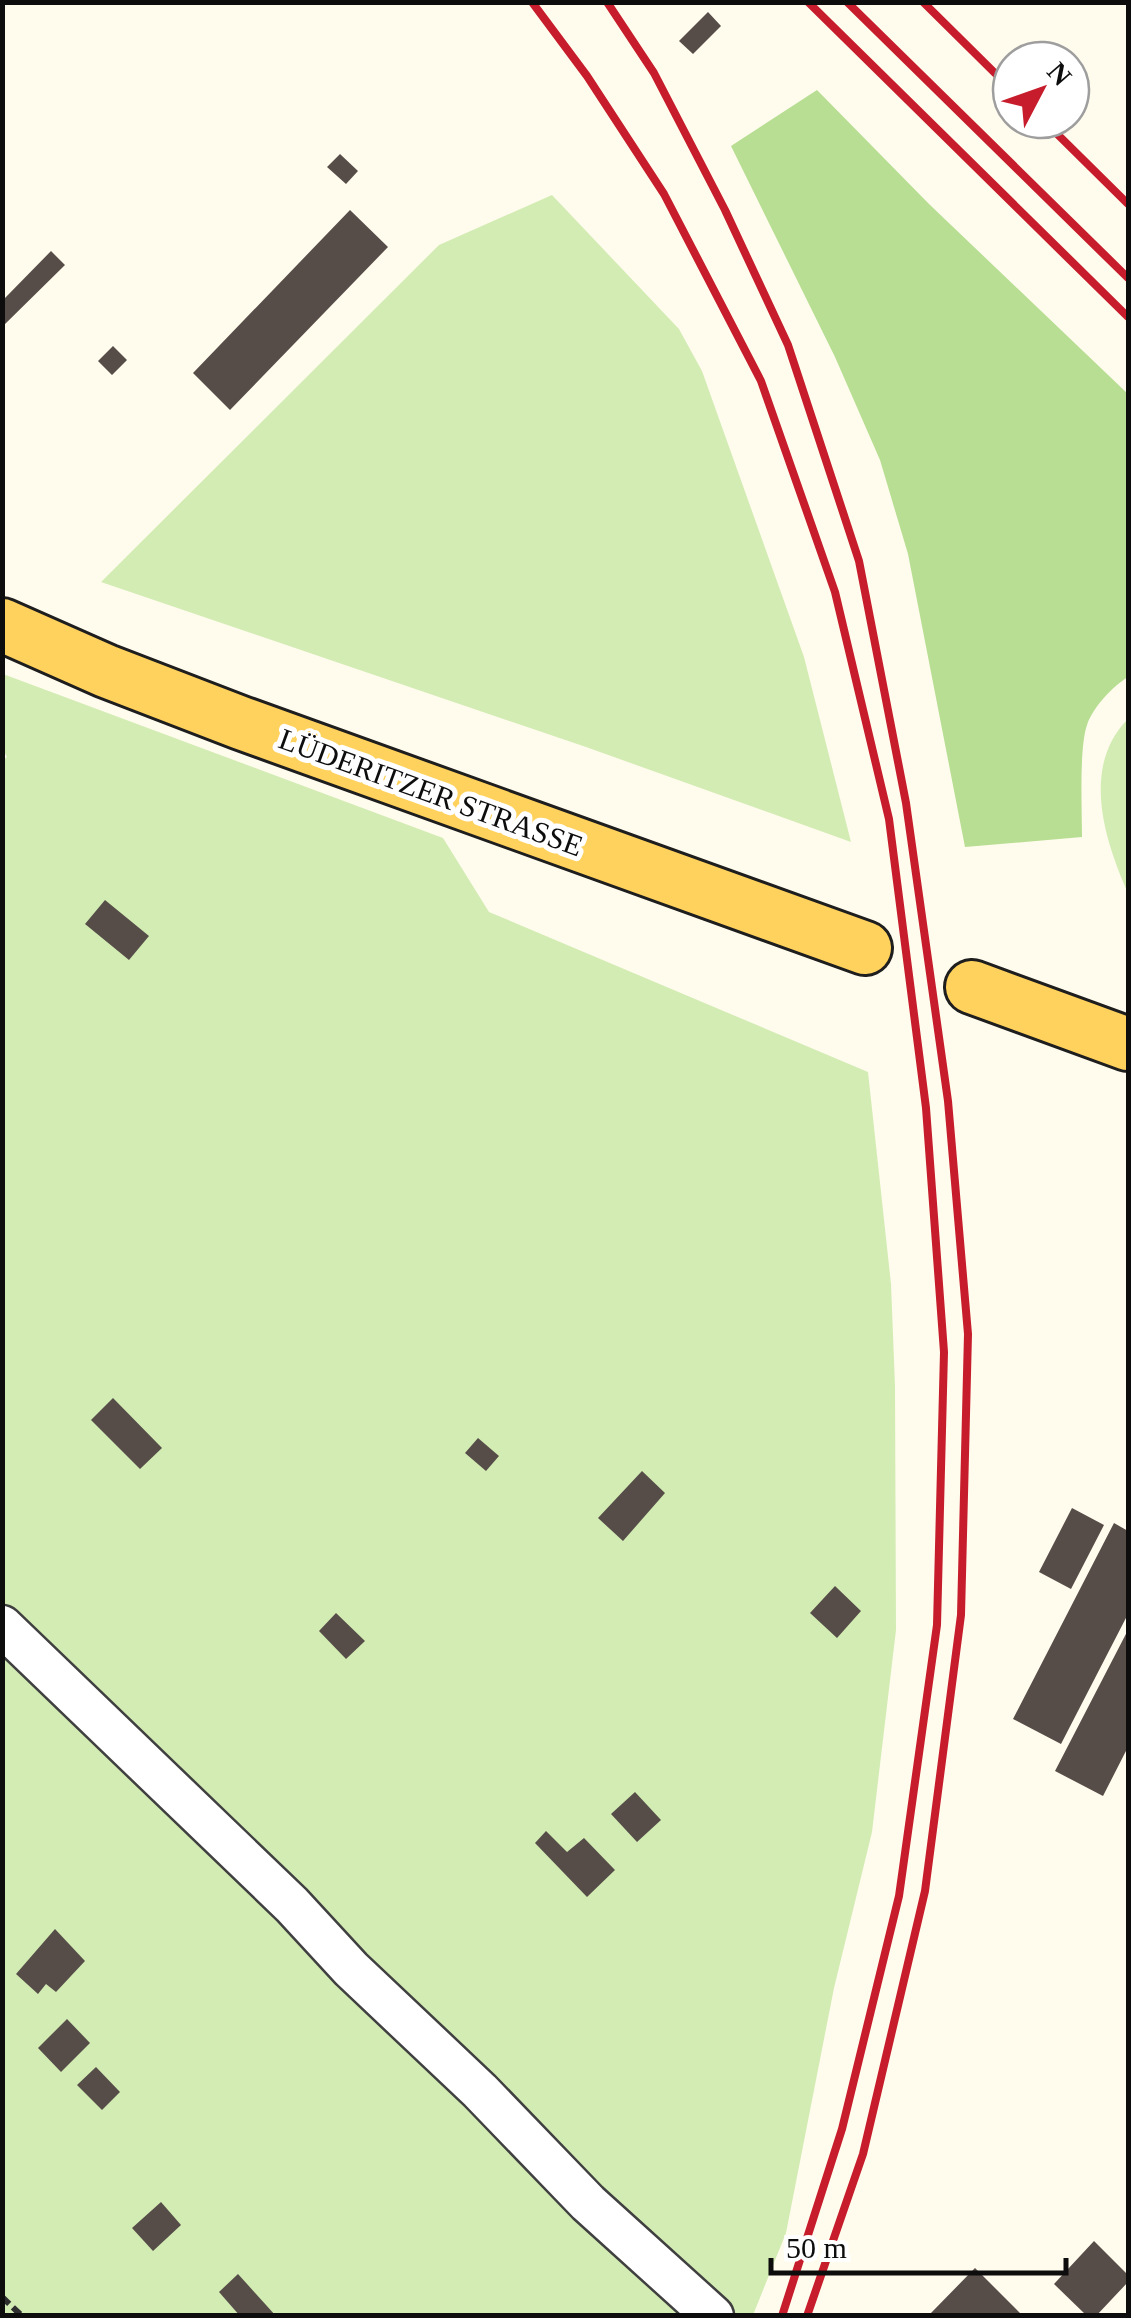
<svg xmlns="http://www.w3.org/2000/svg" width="1131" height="2318" font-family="'Times New Roman',serif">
<rect width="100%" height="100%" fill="#fffbed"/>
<path fill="#d3ecb4" d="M552 195 679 329 702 371 804 657 851 842 586 747 101 582 439 245Z
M3 674 443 838 489 912 868 1072 891 1284 895 1386 896 1630 872 1832 834 1988 786 2233 753 2315H724L3 1614 2 761 7 757 3 750Z
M1128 719V893C1104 839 1081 766 1128 719Z
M3 1640 698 2315 3 2316Z"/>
<path fill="#b7de92" d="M817 90 929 204 1128 394V677C1113 686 1093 707 1087 725 1079 748 1082 810 1082 837L965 847 908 554 880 460 835 357 731 146Z"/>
<path fill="#564d49" d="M708 12 721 26 693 54 679 41Z
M340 154 358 171 346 184 327 167Z
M350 210 388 247 230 410 193 373Z
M51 251 65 265 2 327V296L5 298Z
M113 346 127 360 112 375 98 361Z
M105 900 149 936 129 960 85 924Z
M113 1398 162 1448 140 1469 91 1420Z
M478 1438 499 1456 486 1471 465 1453Z
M642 1471 665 1493 623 1541 598 1518Z
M1072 1508 1104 1525 1071 1589 1039 1572Z
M1114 1523 1128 1531V1614L1061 1744 1013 1719Z
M835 1586 861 1611 837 1638 810 1613Z
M336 1613 365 1641 346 1659 319 1631Z
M1128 1630V1747L1103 1796 1055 1771Z
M635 1792 661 1820 637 1842 611 1814Z
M546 1831 567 1852 584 1838 615 1870 587 1897 535 1843Z
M55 1929 85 1961 56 1992 46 1984 38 1994 16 1974Z
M67 2019 90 2043 61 2072 38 2048Z
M96 2067 120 2092 102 2110 77 2085Z
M161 2202 181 2225 153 2251 132 2228Z
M1094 2241 1128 2275V2282L1096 2316H1087L1054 2284Z
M975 2268 1023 2316H934L931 2313Z
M238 2274 276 2316H240L219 2292Z"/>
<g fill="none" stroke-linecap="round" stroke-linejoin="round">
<g stroke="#404040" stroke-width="45">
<path id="minor" d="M2 1626 292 1905 351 1969 480 2091 588 2203 713 2316"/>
</g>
<g stroke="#1e1e1e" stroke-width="58">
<path id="major" d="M2 625 106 671 241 723 865 948
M972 987 1128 1044"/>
</g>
<path stroke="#2f2f2f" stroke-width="6" stroke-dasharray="10 5" stroke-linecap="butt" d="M2 2297 22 2316"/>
<use href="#minor" stroke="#fff" stroke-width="40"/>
<use href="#major" stroke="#ffd15d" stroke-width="52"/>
<path stroke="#c61c2b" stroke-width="8" d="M532 2 587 76 664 194 761 381 835 592 889 819 926 1108 944 1352 937 1625 899 1896 842 2129 782 2316
M607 2 654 73 725 210 788 345 859 561 906 803 948 1101 968 1334 961 1615 925 1891 863 2154 807 2316
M808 2 1128 317
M847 2 1128 278
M923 2 1011 89
M1043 120 1128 204"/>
</g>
<g text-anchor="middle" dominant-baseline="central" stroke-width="10" stroke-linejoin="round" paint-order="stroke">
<g font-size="30" fill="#0d0d0d" stroke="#fff">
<text transform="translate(431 792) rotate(20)">LÜDERITZER STRASSE</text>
</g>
</g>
<rect width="1131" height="2318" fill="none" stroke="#0d0d0d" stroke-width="10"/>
<g transform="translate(1041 90) rotate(49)"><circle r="48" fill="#ffffff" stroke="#9e9e9e" stroke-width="2.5"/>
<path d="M0-8L18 38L0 25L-18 38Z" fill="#c61c2b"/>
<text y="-15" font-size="28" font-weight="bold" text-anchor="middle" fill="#0d0d0d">N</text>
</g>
<path d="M771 2258v15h295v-15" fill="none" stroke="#0d0d0d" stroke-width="5"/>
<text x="786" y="2258" font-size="30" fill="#0d0d0d" stroke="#ffffff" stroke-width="8" paint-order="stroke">50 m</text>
</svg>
